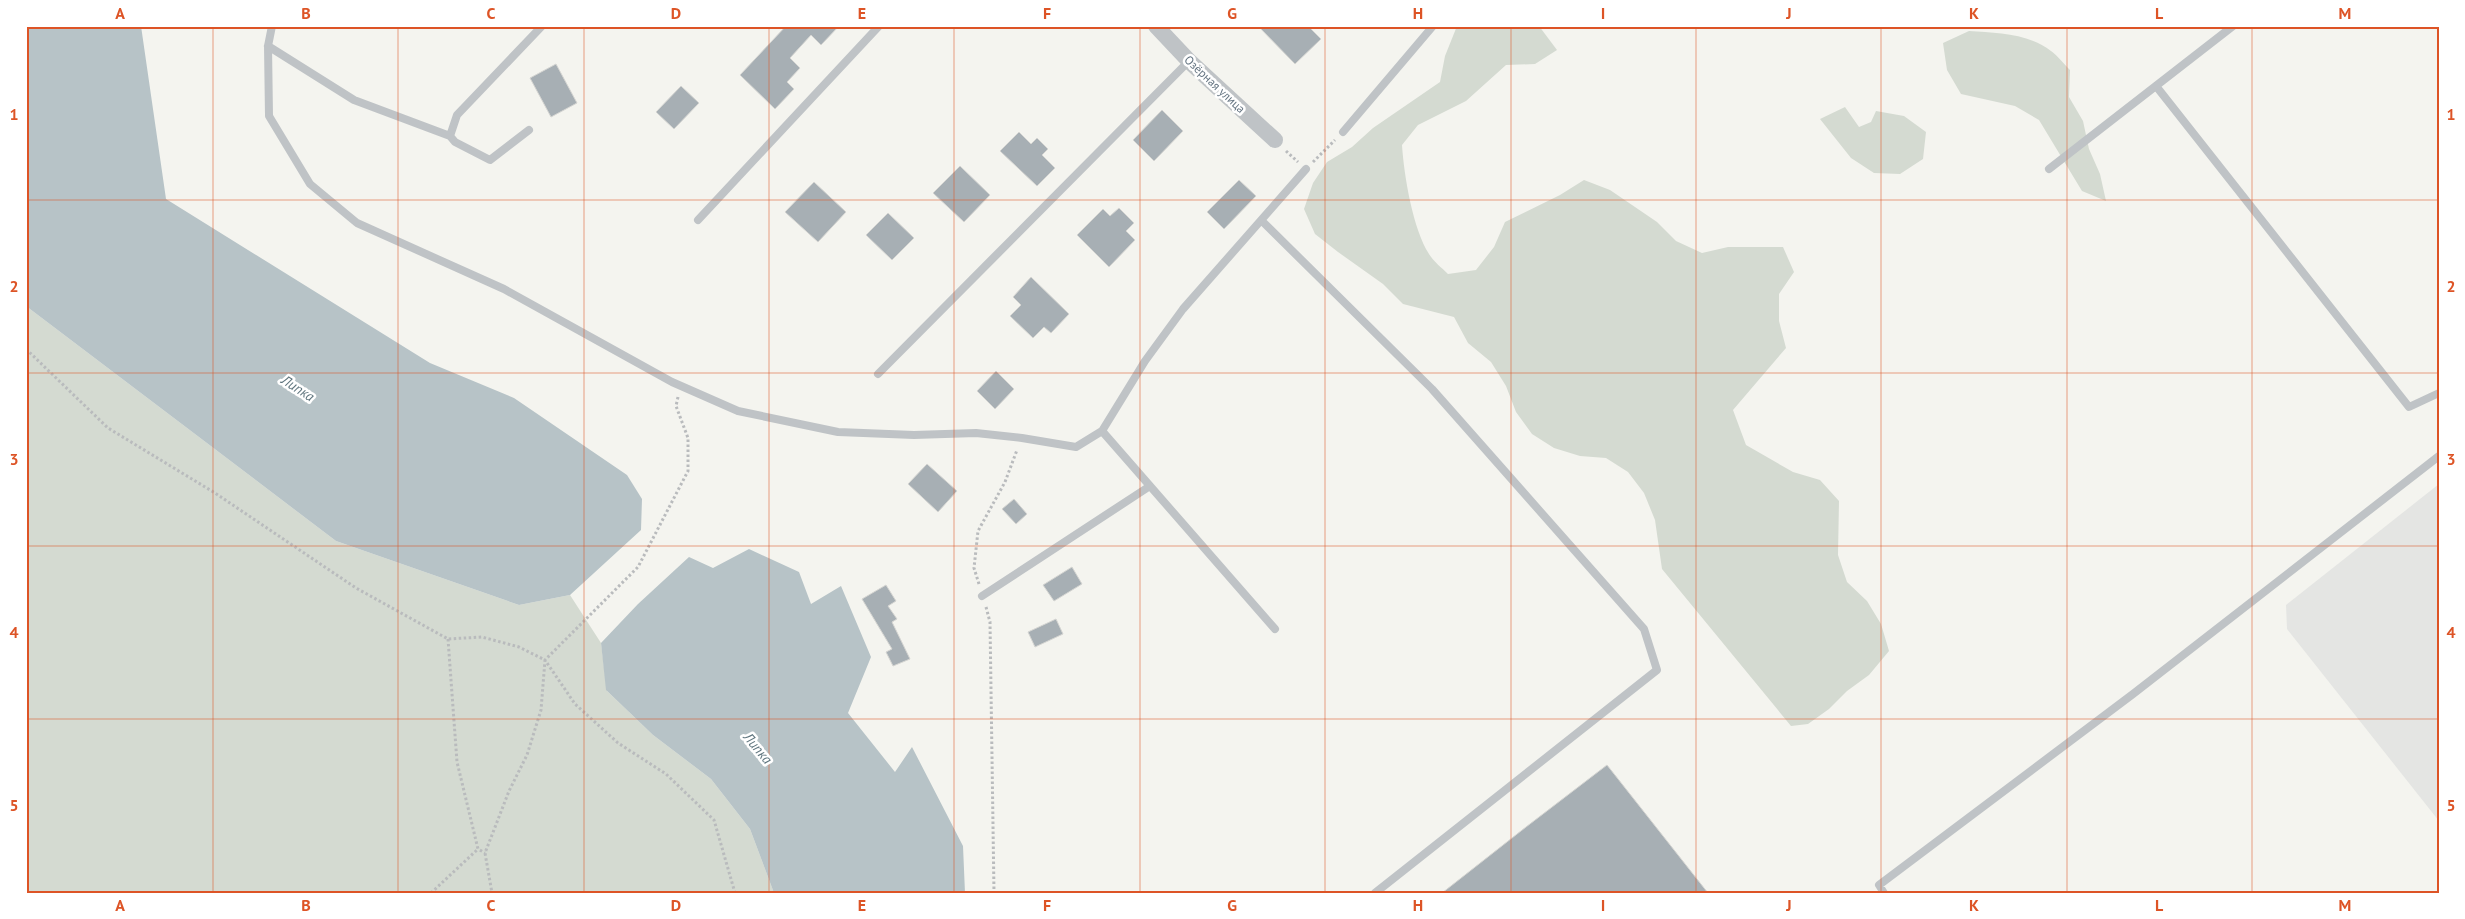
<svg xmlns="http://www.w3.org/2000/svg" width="2465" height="919" font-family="'PT Sans',sans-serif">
<rect width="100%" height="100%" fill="#f4f4ef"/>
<path fill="#e4e5e3" d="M2439 484V821L2287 629 2286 605Z"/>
<path fill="#d4dad1" d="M1457 26H1539L1557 50 1535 64 1506 65 1466 101 1418 125 1402 145C1404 176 1413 229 1429 254 1433 261 1442 268 1448 274L1476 270 1494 247 1505 222 1560 195 1584 180 1610 190 1657 222 1676 241 1702 253 1728 247H1783L1794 272 1779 294V321L1786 348 1733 410 1746 445 1793 472 1820 480 1839 501 1838 555 1847 582 1867 601 1881 624 1889 651 1869 675 1847 691 1829 709 1808 724 1791 726 1662 569 1655 520 1644 493 1628 472 1606 458 1580 456 1554 448 1532 434 1516 412 1506 386 1491 362 1468 343 1454 317 1403 304 1383 284 1338 252 1315 234 1304 209 1313 183 1327 162 1352 147 1373 128 1440 82 1445 56Z
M1969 31C1996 33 2028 33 2051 51 2058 56 2064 64 2070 70L2069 97 2083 121 2089 149 2100 174 2106 201 2082 191 2039 120 2015 106 1961 94 1947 70 1943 43Z
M1845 107 1859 127 1871 122 1876 111 1904 116 1926 132 1923 159 1900 174 1874 173 1851 158 1820 119Z
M26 306 336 541 519 605 570 595 601 643 607 691 653 735 711 779 750 829 774 893H26Z"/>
<path fill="#b7c3c7" d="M26 26H141L166 199 430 363 514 398 627 475 642 499 641 530 570 595 519 605 336 541 26 306Z
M749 549 799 572 811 604 841 586 871 657 848 713 895 772 912 747 963 846 965 893H774L750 829 711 779 653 735 606 690 601 643 638 604 689 557 713 568Z"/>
<path fill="#a7afb4" stroke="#d5d5d2" d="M786 26H839L821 45 811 35 790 58 800 68 787 82 794 89 775 109 740 75Z
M1258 26H1308L1321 39 1295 64Z
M556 64 577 103 551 117 530 78Z
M681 86 699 103 674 129 656 112Z
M1162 110 1183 131 1154 161 1133 140Z
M1019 132 1031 144 1037 138 1048 149 1042 155 1055 168 1037 186 1000 151Z
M960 166 990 195 964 222 933 193Z
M1239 180 1256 196 1224 229 1207 212Z
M814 182 846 212 818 242 785 212Z
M1119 208 1134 223 1126 231 1135 240 1109 267 1077 235 1103 209 1110 216Z
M888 213 914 238 892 260 866 235Z
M1031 277 1069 314 1051 333 1044 327 1033 338 1010 316 1021 305 1013 297Z
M996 371 1014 389 995 409 977 391Z
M927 464 957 491 938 512 908 484Z
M1014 499 1027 514 1016 524 1002 509Z
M1072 567 1082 584 1054 601 1043 585Z
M886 585 896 601 888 606 897 619 892 622 910 659 893 666 886 652 892 649 862 599Z
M1056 619 1063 634 1035 647 1028 632Z
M1607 765 1708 893H1442L1526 827Z"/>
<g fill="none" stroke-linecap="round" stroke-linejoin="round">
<path stroke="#b9bbbd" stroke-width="3" stroke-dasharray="2.5 2.5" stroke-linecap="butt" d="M1286 151 1298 162
M1313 162 1335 140
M26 349 108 428 215 493 356 588 448 639 482 637 519 647 545 660 541 710 527 755 509 791 485 853 492 893
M678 397 676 406 688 438V471L638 567 545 660 575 704 618 743 666 774 714 820 735 893
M979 584 974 568 978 531 1005 482 1017 450
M986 607 990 622 994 893
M448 639 457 762 478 849 485 853
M431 893 478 849"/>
<path stroke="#bfc3c6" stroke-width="8" d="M272 26 268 46 269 116 310 184 357 223 504 289 672 382 738 411 838 432 914 435 976 433 1022 438 1076 447 1102 431 1145 361 1183 309 1306 169
M268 46 354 100 450 136 457 115 542 26
M2156 86 2409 407 2439 393
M1343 132 1433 26
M450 136 455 142 490 160 529 130
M2049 169 2233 26
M698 220 879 26
M1262 221 1432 389 1644 629 1657 670 1375 893
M878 374 1189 61
M1102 431 1275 629
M982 596 1150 486
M1884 893 1879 885 2133 694 2439 456"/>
<path stroke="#bfc3c6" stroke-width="16" d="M1156 26 1189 61 1275 140"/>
</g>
<path fill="none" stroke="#dd5426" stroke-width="1" stroke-opacity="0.55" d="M213 26V893M398 26V893M584 26V893M769 26V893M954 26V893M1140 26V893M1325 26V893M1511 26V893M1696 26V893M1881 26V893M2067 26V893M2252 26V893M26 200H2439M26 373H2439M26 546H2439M26 719H2439"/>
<g text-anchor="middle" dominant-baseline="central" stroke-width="5" stroke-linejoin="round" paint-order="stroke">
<g font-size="12" fill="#637380" stroke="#fff">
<text transform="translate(1215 84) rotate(43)">Озёрная улица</text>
</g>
<g font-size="14" font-style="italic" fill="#5f757e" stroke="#fff">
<text transform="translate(298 388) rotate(33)">Липка</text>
<text transform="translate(758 748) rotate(50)">Липка</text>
</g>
</g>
<rect width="2465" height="919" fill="none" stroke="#ffffff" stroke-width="55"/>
<rect x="28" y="28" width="2410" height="864" fill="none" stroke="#dd5426" stroke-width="2"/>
<g font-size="16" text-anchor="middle" font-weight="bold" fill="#dd5426">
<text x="120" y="19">A</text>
<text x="306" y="19">B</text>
<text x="491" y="19">C</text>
<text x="676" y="19">D</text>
<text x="862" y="19">E</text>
<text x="1047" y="19">F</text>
<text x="1232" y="19">G</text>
<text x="1418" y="19">H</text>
<text x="1603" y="19">I</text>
<text x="1789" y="19">J</text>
<text x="1974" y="19">K</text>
<text x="2159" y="19">L</text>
<text x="2345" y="19">M</text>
<text x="14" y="120">1</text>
<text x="2451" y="120">1</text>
<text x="14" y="292">2</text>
<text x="2451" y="292">2</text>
<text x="14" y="465">3</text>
<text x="2451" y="465">3</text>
<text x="14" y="638">4</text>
<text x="2451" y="638">4</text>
<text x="14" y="811">5</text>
<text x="2451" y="811">5</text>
<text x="120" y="911">A</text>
<text x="306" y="911">B</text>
<text x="491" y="911">C</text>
<text x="676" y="911">D</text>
<text x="862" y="911">E</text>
<text x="1047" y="911">F</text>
<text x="1232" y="911">G</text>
<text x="1418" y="911">H</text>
<text x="1603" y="911">I</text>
<text x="1789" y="911">J</text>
<text x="1974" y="911">K</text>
<text x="2159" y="911">L</text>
<text x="2345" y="911">M</text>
</g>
</svg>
